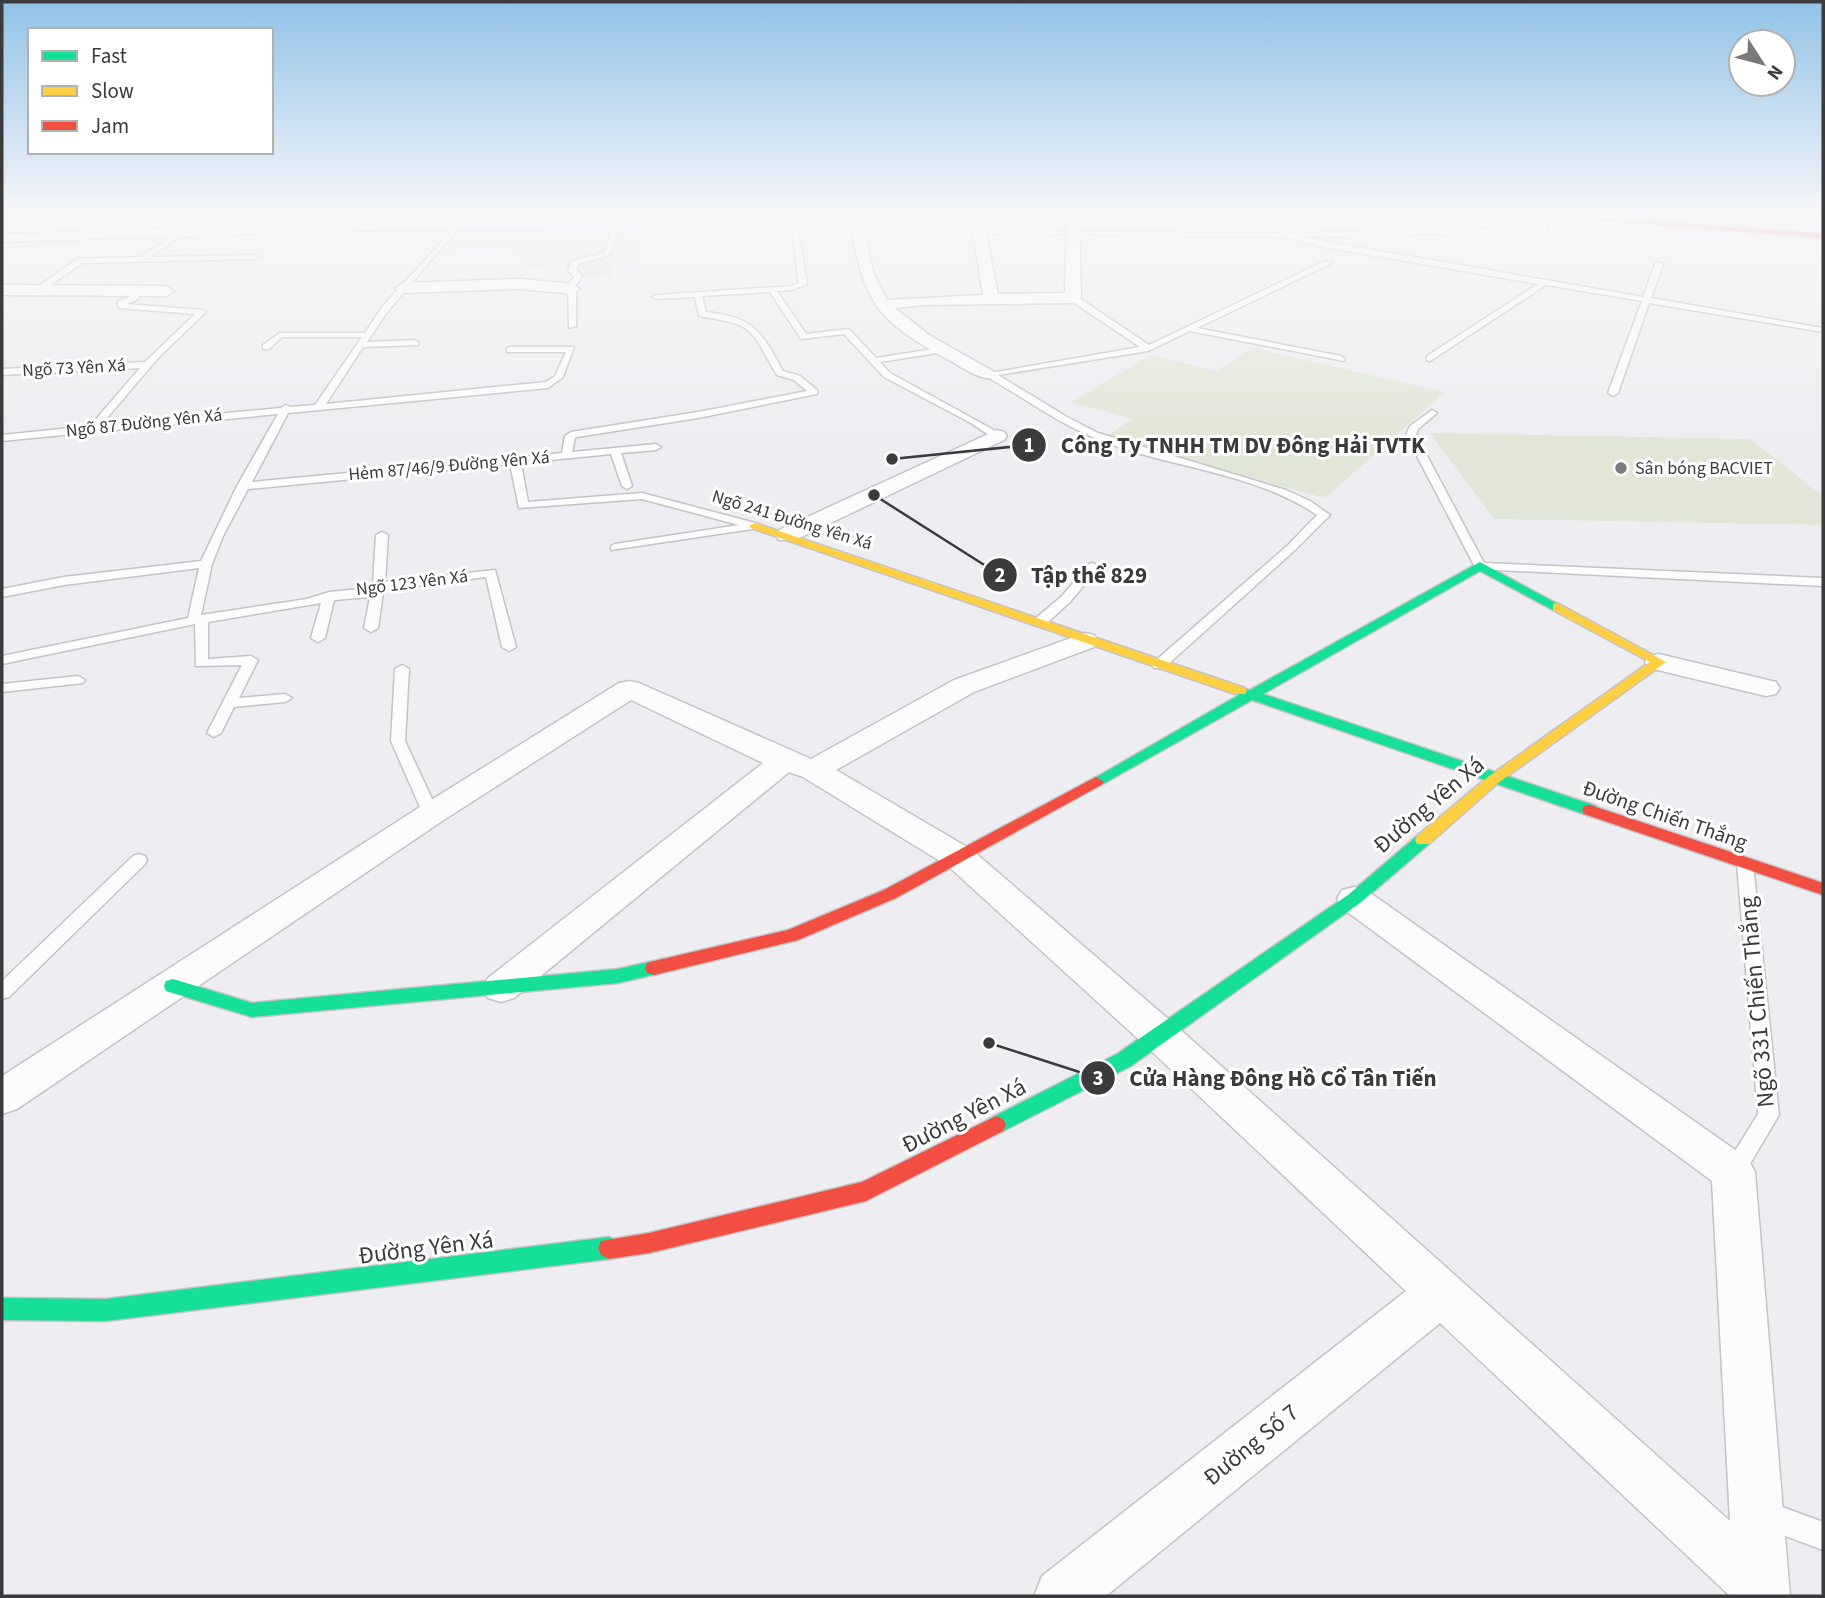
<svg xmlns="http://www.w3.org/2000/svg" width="1825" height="1598" font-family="'Source Sans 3',sans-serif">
<rect width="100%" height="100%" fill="#eeeef2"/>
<path fill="#e2e6d6" d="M432 214H617L611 222H423Z
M1648 214H1750L1756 223Z
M612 226 617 233H651L632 263 612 266V276L580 278C573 258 542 267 524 268L530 254H514L515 249 446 250 465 227Z
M1252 348 1445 392 1325 498 1104 438 1133 419 1071 402 1151 355 1216 371Z
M1430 433 1750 439 1823 496V525L1494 519Z"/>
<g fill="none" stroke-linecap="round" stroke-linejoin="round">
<g stroke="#c4c4c7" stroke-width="3">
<path id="lane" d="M790 214H796L807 284 791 290 777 291 806 334 849 329 876 358 946 347 947 349 943 352 880 362 890 373 1001 434V438H993L971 423 884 377 844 334 801 339 770 292 702 296 706 312C754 317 761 331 783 371L800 376 817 390V394L698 418 577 437 575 438 572 452 656 444 661 447 656 450 621 453 632 486 627 489 622 486 611 454 521 463 528 502 642 493 759 524V528L611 550V546L615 544 739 525 642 499 519 508 510 464 248 489 223 536 212 564 201 615 307 599 329 592 360 589 361 585 373 583 376 535 382 532 388 535 385 582 495 570 516 647 509 651 502 647 486 577 380 590 383 593 378 628 371 632 364 628 370 597 334 600 325 638 318 642 311 638 321 603 208 622V659L251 656 258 660 239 698 285 694 292 698 285 702 234 707 221 733 214 737 207 733 242 665 196 666 195 624 2 664V656L188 618 199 568 64 585 2 597V589L64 577 201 561 237 486 278 414 2 441V435L90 426 140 368 2 375V369L145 362 195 314 119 308 117 302 131 296 135 289 142 291 137 300 127 304 202 310 206 312 159 357 101 425 281 408 286 405 290 407 315 405 362 337H282L269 349H263V345L280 333H365L382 307 457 225H461L388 311 367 342 415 340 419 343 418 345 363 347 326 404 546 382 555 376 566 352H507V348L510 347H574L563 377 548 388 288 413 252 482 562 453 565 436 571 432 698 412 807 391 794 380 777 375C748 326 757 326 699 316L695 297 656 299 652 297 656 295 790 286 799 283Z
M1266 214H1272L1288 233 1541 228V215L1547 214V230L1544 232 1299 237 1643 297 1655 264 1659 262 1663 264 1651 298 1823 328V332L1649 303 1618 393 1613 396 1608 393 1642 301 1546 285 1430 361 1427 360V356L1538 284 1313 245 1284 237 977 233 980 231 1281 233Z
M615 223 620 224 609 255 578 264 576 270 582 277 576 285V326L569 328 568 285 574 277 568 270 572 261 604 253Z
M179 233 181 236 150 257 255 255 259 257 255 259 82 263 42 291 35 289 77 259 141 257Z
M1325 261 1332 263 1197 328 1341 356 1345 359 1344 361 1190 331 1148 351 998 375 1067 417 1098 433 1286 490 1310 501 1330 515 1295 550 1164 668H1154L1152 665 1154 662 1287 546 1317 515C1263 478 1193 470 1131 451 1088 439 1053 418 1016 394 1006 388 994 382 985 374L1140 347 1070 300V296H1076L1149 345Z
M1432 410 1437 413 1418 429 1416 435 1484 563 1823 578V586L1476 569 1406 435 1410 426Z
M1093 563 1099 567 1070 602 1045 625H1035V619L1062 596 1089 564Z
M402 665 409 669 405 741 439 814 431 819 423 814 391 741 395 669Z
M78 676 85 680 83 683 2 692V684Z
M139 854 145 856 147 860 145 864 9 997 2 999V981L133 856Z
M1745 858 1753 864 1779 1115 1741 1179 1733 1181 1725 1179 1722 1172 1758 1114 1737 864Z
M1766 1501 1823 1522V1550L1756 1525 1752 1515 1756 1505Z"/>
</g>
<g stroke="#c4c4c7" stroke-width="3">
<path id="street" d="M616 214H628L622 227 415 229 2 242V234L415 221 612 220Z
M849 214H861L873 271 887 300 983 295 970 214H982L998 294 1065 293 1067 214H1079L1081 298 1073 303 925 305 895 308 929 335 998 374 995 378C981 381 963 368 951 361 870 317 864 301 849 214Z
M521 279 572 284 580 289 572 294 521 289 403 293 395 288 403 283Z
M2 285 166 286 174 291 166 296 2 295Z
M997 430 1004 432 1007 436 1004 440 795 540H779L775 535 779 530Z
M1085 633 1094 635 1098 641 1094 647 974 692 836 770 972 850 1174 1024 1730 1521 1712 1181 1342 908 1337 899 1342 890 1354 887 1366 890 1748 1159 1755 1172 1790 1596H1730L1440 1323 1106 1596H1034L1042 1576 1406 1291 1146 1046 948 866 803 777 789 772 514 998 501 1002 488 998 482 988 488 978 763 763 631 700 442 821 17 1109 2 1114V1076L420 807 619 683 629 681 639 683 811 759 954 680Z
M1659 654 1776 682 1780 688 1776 694 1766 696 1649 668 1645 662 1649 656Z"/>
</g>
<g stroke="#c4c4c7" stroke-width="3">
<path id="fast" d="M1480 562 1563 607 1561 610H1553L1480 571 1263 694 1596 806 1598 810 1596 814H1584L1252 700 1101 785 1096 787 1088 782 1239 695 1233 691 1235 688 1250 690Z
M1423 835 1431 840 1429 844 1360 903 1131 1066 1003 1131 996 1134 989 1131 986 1125 989 1119 1117 1054 1348 895 1417 836Z
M654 961 661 963 663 968 661 973 618 983 252 1017 166 991 164 986 166 981 173 979 252 1003 618 969Z
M609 1237 617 1241 620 1248 617 1255 609 1259 106 1321 2 1320V1298L106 1299Z"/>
</g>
<g stroke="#c4c4c7" stroke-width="3">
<path id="slow" d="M755 523 1245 688 1247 691 1245 694H1235L751 528 749 526Z
M1557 603 1666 662 1498 783 1429 844H1417L1415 840 1417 836 1488 777 1650 662 1553 610V604Z"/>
</g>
<g stroke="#c4c4c7" stroke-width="3">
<path id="jam" d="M1526 214H1557L1823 234V238Z
M1096 777 1104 782 1101 785 896 898 798 940 654 975 647 973 645 968 647 963 654 961 788 930 884 890Z
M1590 805 1823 883V895L1584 814 1582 810 1584 806Z
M996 1116 1003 1119 1006 1125 1003 1131 866 1201 649 1253 609 1259 601 1255 598 1248 601 1241 649 1233 862 1182Z"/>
</g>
<use href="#lane" fill="#fcfcfd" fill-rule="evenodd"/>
<use href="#street" fill="#fcfcfd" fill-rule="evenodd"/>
<use href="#fast" fill="#16e098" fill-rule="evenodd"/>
<use href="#slow" fill="#ffcf43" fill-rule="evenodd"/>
<use href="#jam" fill="#f24e42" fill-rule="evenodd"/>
</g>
<linearGradient id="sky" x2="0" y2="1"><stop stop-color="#91c2e6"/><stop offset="0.49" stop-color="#f7f7f9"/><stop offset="1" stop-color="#f7f7f9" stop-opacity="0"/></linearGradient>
<rect width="1825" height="438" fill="url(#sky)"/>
<circle fill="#7a7a7d" stroke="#fff" stroke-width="2.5" cx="1621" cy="468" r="7"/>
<g text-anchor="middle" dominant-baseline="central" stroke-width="6" stroke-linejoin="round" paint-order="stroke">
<g font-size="18" fill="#3b3b3e" stroke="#fff">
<text transform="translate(74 368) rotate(-3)">Ngõ 73 Yên Xá</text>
<text transform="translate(144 423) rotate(-6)">Ngõ 87 Đường Yên Xá</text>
<text transform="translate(449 466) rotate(-5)">Hẻm 87/46/9 Đường Yên Xá</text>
<text transform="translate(792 520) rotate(17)">Ngõ 241 Đường Yên Xá</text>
<text transform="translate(412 583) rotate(-7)">Ngõ 123 Yên Xá</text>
</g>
<g font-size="18" fill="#3b3b3e" stroke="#fff" text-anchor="start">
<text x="1635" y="468">Sân bóng BACVIET</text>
</g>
<g font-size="21" fill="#3b3b3e" stroke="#fff">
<text transform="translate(1665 815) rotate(19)">Đường Chiến Thắng</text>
</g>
<g font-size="24" fill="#3b3b3e" stroke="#fff">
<text transform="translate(1429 805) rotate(-40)">Đường Yên Xá</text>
<text transform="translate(1757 1002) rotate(-95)">Ngõ 331 Chiến Thắng</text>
<text transform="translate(964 1116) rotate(-27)">Đường Yên Xá</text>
<text transform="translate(426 1248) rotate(-7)">Đường Yên Xá</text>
<text transform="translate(1251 1445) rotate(-39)">Đường Số 7</text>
</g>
</g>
<path fill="none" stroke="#3b3b3e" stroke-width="2.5" d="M892 459L1029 445M874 495L1000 575M989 1043L1098 1078"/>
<g fill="#3b3b3e" stroke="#fff" stroke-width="2.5">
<circle cx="892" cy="459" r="7"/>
<circle cx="874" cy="495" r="7"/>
<circle cx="989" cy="1043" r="7"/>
<circle cx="1029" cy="445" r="18"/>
<circle cx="1000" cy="575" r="18"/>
<circle cx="1098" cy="1078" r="18"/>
</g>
<g font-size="21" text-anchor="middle" font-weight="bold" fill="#fff">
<text x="1029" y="452">1</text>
<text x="1000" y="582">2</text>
<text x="1098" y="1085">3</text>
</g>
<g font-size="23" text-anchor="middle" font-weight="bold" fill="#3b3b3e" stroke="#fff" stroke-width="6" stroke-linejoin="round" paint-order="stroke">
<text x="1243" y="453">Công Ty TNHH TM DV Đông Hải TVTK</text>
<text x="1089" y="583">Tập thể 829</text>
<text x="1283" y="1086">Cửa Hàng Đông Hồ Cổ Tân Tiến</text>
</g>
<rect width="1825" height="1598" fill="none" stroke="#3b3b3e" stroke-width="7"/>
<rect x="28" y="28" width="245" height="126" fill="#ffffff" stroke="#b1b1b2" stroke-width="2"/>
<rect x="42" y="51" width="35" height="10" fill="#16e098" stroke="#b1b1b2" stroke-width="2"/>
<text x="91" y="63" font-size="21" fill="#3b3b3e">Fast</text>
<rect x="42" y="86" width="35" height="10" fill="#ffcf43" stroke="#b1b1b2" stroke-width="2"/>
<text x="91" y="98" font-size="21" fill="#3b3b3e">Slow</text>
<rect x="42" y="121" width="35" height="10" fill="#f24e42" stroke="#b1b1b2" stroke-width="2"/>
<text x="91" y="133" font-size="21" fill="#3b3b3e">Jam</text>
<g transform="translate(1762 63) rotate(126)"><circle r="33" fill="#ffffff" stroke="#b1b1b2" stroke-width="2"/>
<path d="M0-5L12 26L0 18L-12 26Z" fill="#7a7a7d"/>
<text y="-10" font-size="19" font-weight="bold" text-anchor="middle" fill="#3b3b3e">N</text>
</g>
</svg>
